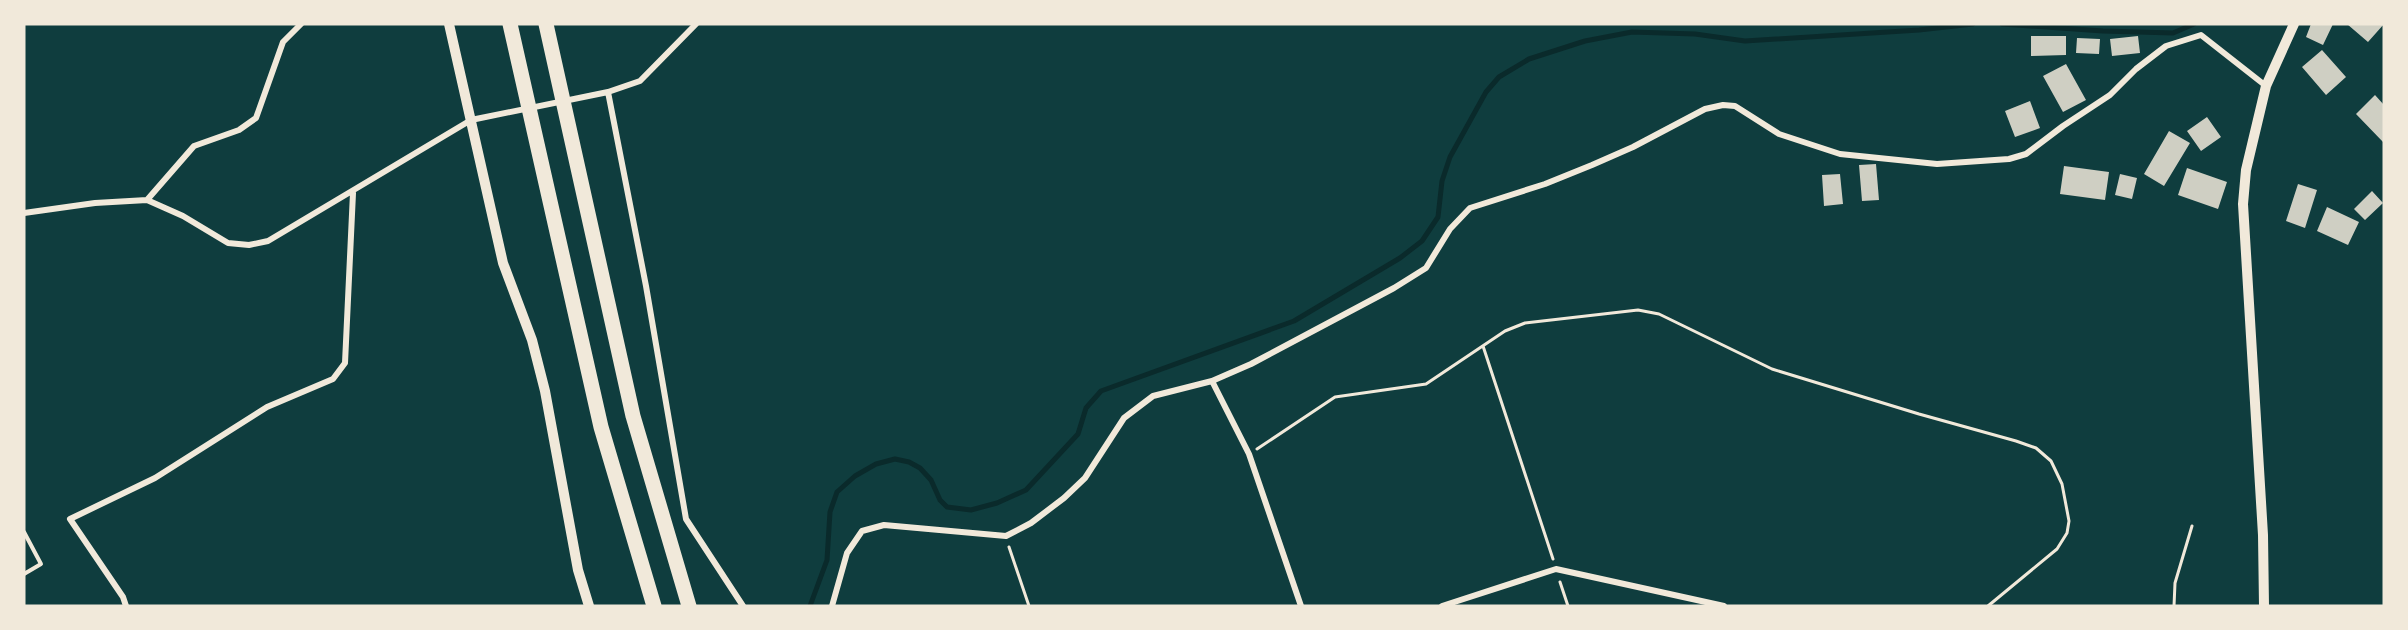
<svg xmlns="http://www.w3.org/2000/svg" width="2408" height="630" font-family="'PT Sans Narrow',sans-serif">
<rect width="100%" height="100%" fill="#0f3d3e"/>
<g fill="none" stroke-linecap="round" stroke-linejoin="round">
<path stroke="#0a2a2b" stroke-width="5" d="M2002 24 2103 31 2173 33 2194 24
M810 606 827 560 830 512 837 492 855 476 876 464 895 459 909 462 920 468 931 480 940 500 947 507 971 510 997 503 1026 490 1078 434 1086 408 1101 391 1294 321 1400 258 1422 241 1438 217 1442 181 1450 157 1486 92 1499 77 1529 59 1585 41 1632 32 1695 34 1745 41 1919 30 1973 24"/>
</g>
<path fill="#cfcfc3" d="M2311 24H2333L2323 45 2306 37Z
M2347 24H2384L2368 42Z
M2031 36H2066V55L2031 56Z
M2138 36 2140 53 2112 56 2110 39Z
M2077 38 2100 39 2099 54 2076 53Z
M2322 50 2346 77 2326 95 2302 67Z
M2066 64 2086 100 2063 112 2043 76Z
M2375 95 2384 105 2383 142 2356 114Z
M2030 101 2040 128 2015 137 2005 111Z
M2207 117 2221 137 2201 151 2187 131Z
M2169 131 2190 143 2164 186 2144 174Z
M1876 164 1879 200 1862 201 1859 165Z
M2064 166 2109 172 2105 200 2060 194Z
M2187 168 2227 182 2218 209 2178 195Z
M1840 174 1843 204 1824 206 1822 175Z
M2120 174 2137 178 2132 199 2115 195Z
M2298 184 2317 190 2305 228 2286 221Z
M2372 191 2383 203 2365 220 2354 209Z
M2327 207 2359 222 2348 245 2317 231Z"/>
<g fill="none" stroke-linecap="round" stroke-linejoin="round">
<path stroke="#f1e9da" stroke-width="3" d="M1483 346 1553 559
M1257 449 1335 397 1426 384 1505 331 1525 323 1638 310 1659 314 1772 369 1919 414 2016 441 2036 448 2051 461 2062 484 2069 521 2067 533 2057 549 1988 606
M1009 547 1029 606
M1560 582 1568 606
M2174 606 2175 583 2192 526"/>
<path stroke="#f1e9da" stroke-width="4" d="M24 532 41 564 24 574"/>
<path stroke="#f1e9da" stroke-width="6" d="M608 92 646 286 686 519 743 606
M147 200 194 146 239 130 256 118 283 42 301 24
M24 213 95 203 147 200 183 216 228 243 249 245 268 241 471 120 608 92 640 81 696 24
M1212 381 1249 454 1301 606
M126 606 123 597 70 519 155 478 267 407 333 379 345 363 353 193
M832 606 847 553 862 531 884 525 1006 536 1031 523 1064 498 1085 478 1124 418 1153 396 1212 381 1251 364 1394 288 1426 268 1450 229 1470 208 1545 184 1592 165 1633 147 1705 109 1723 105 1735 106 1779 134 1840 154 1937 164 2009 159 2026 154 2063 126 2110 95 2136 69 2166 46 2201 35 2266 86
M1442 606 1556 569 1724 606"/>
<path stroke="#f1e9da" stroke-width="10" d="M449 24 503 263 532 340 545 391 578 570 589 606
M2264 606 2263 535 2243 204 2246 170 2266 86 2294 24"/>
<path stroke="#f1e9da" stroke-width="15" d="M510 24 601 427 654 606
M546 24 633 416 689 606"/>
</g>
<rect width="2408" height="630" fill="none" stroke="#f1e9da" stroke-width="51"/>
</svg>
